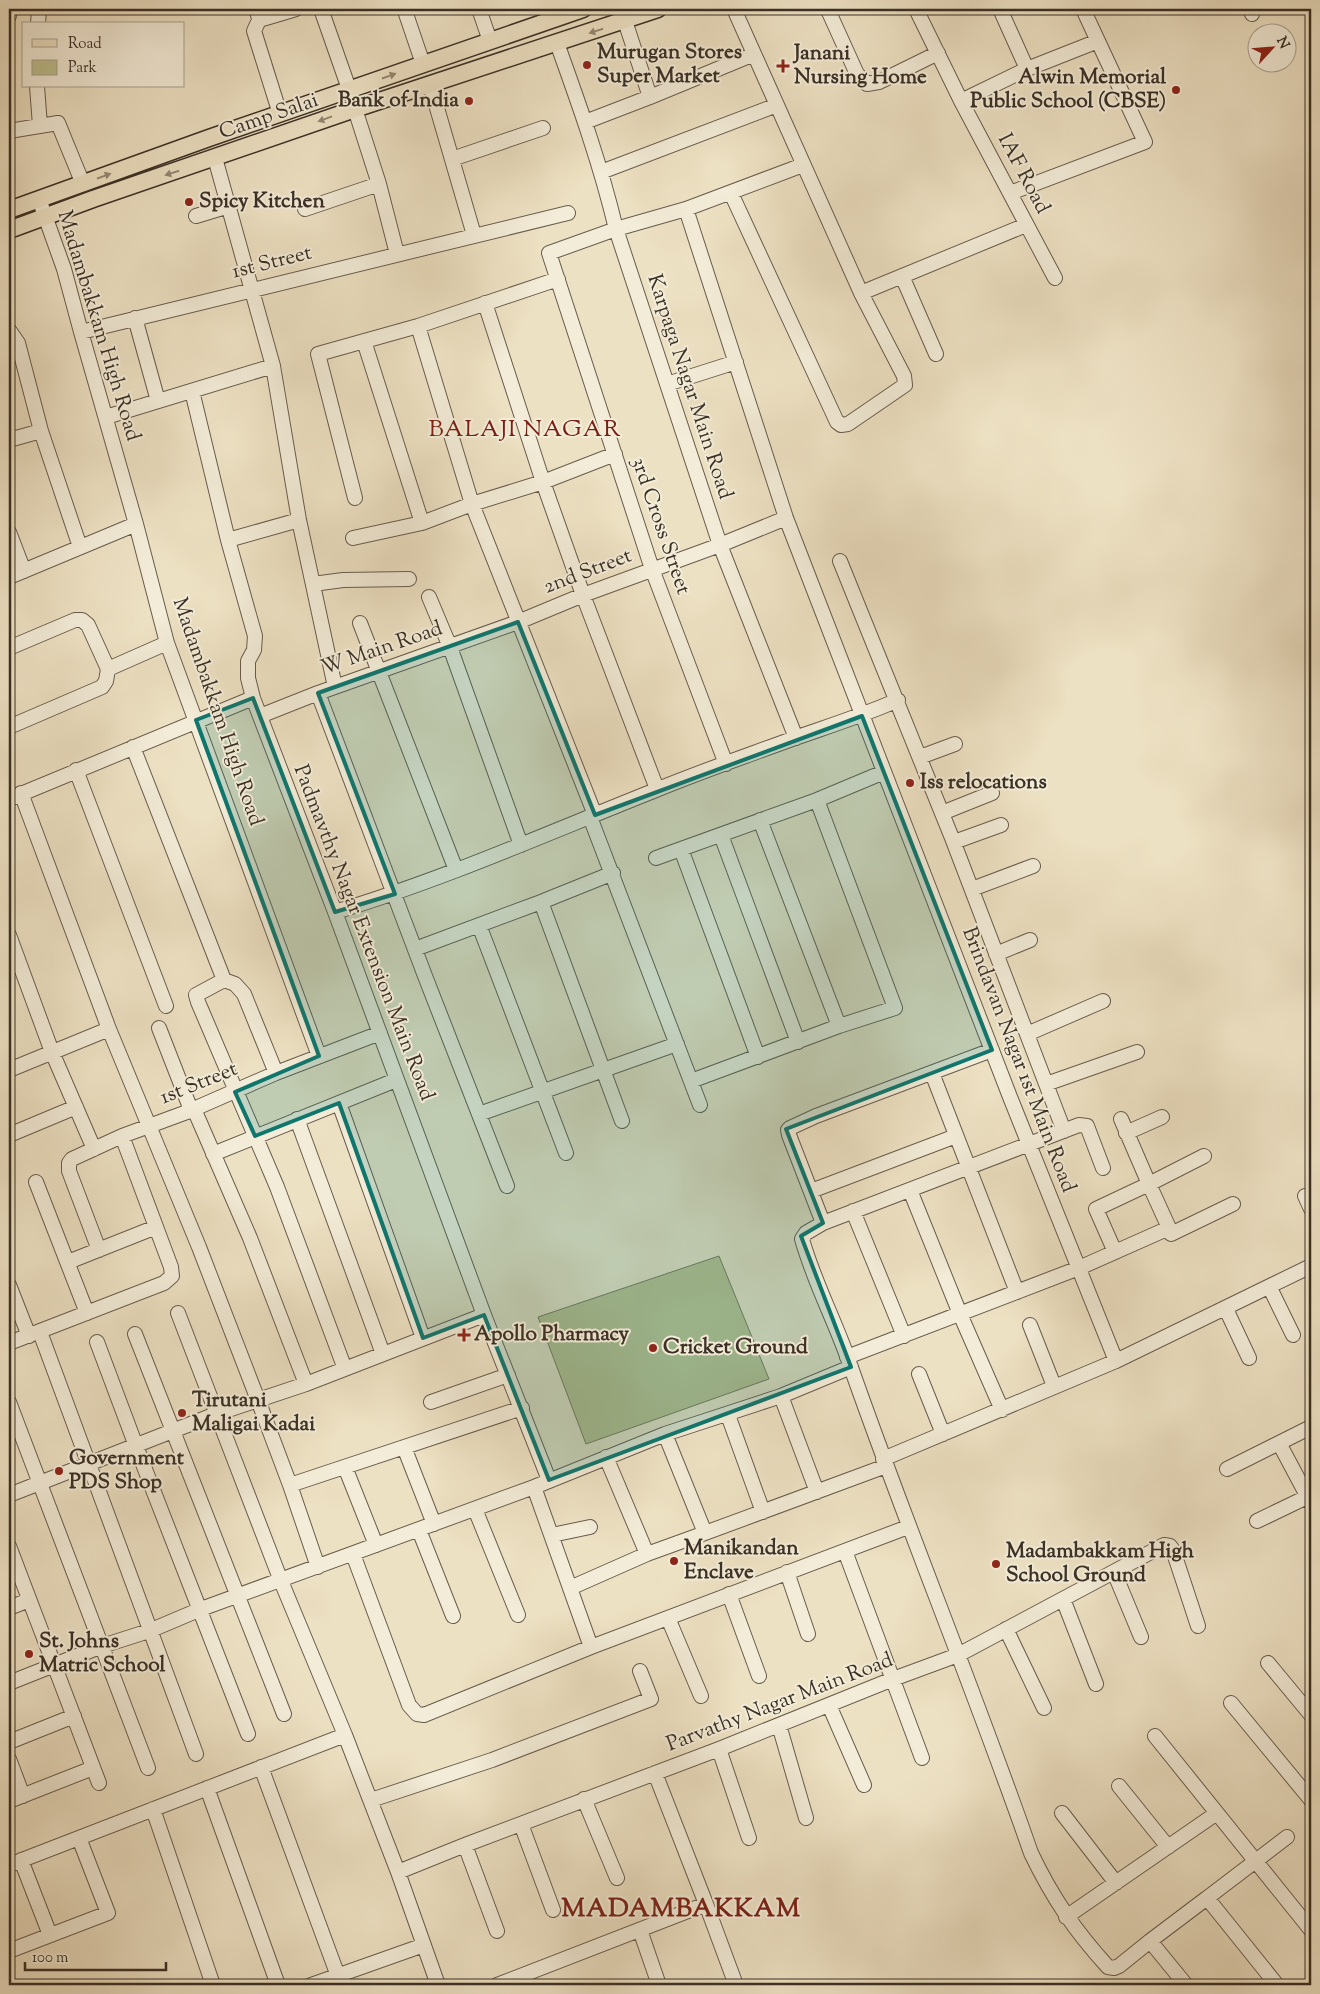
<svg xmlns="http://www.w3.org/2000/svg" width="1320" height="1994" font-family="'Sorts Mill Goudy',serif">
<rect width="100%" height="100%" fill="#ede1c3"/>
<filter id="stains"><feTurbulence type="fractalNoise" baseFrequency=".004" numOctaves="4"/><feColorMatrix values="0 0 0 0 .2 0 0 0 0 .09 0 0 0 0 .02 0 0 0 .5 -.17"/></filter>
<radialGradient id="worn" r=".72"><stop offset=".6" stop-color="#630" stop-opacity="0"/><stop offset="1" stop-color="#630" stop-opacity=".3"/></radialGradient>
<path fill="#bec190" stroke="#7c785b" d="M719 1256 769 1379 586 1444 538 1317Z"/>
<g fill="none" stroke-linecap="round" stroke-linejoin="round">
<g stroke="#685c4d" stroke-width="16">
<path id="minor" d="M257 9 259 20 254 31 280 114
M321 9 349 89
M479 9 490 41
M916 9 961 101 1055 278
M1000 9 1027 69
M1250 9 1252 14
M828 10 857 74 867 84 879 82 938 53
M405 11 423 64
M9 16V9
M259 20 296 9
M625 21 650 97
M38 24 39 9
M557 43C579 104 601 166 616 229L720 545 796 738
M430 84 474 235
M37 86 40 126
M961 101 1027 69 1098 41
M355 109 379 184 397 254
M585 122 650 97 754 54
M9 131 58 123 83 184
M452 159 543 128
M601 172 777 105
M731 193 837 422 841 425 848 424 905 385 904 376 861 293 734 9
M1010 193 1145 142 1083 9
M39 199 64 269 81 332 136 524 167 643 319 1056
M305 209 379 184
M686 209 786 518 1010 1097 1116 1361
M196 216 229 206
M902 276 936 354
M861 293 1026 225
M485 303 543 482 583 595 657 789
M135 318 158 401
M418 326 472 504 595 815
M9 330 18 343 41 431 80 547
M81 332 568 213
M273 366 299 520 335 687
M667 384 736 362
M192 391 228 540 255 636 254 650 248 661V678L253 698 335 912 484 1315 549 1480
M106 417 273 366 215 158
M9 440 41 431
M355 498 318 354 418 326 558 279
M422 523 472 504 543 482 615 454
M9 532 24 571
M353 538 422 523 364 341
M228 540 299 520
M840 561 952 838 1064 1131
M9 577 136 524
M313 584 343 580 409 579
M429 597 450 647 521 845
M360 623 456 870
M9 648 75 620H82L88 625 108 669 167 643
M318 693 425 976 507 1186
M260 716 318 693 518 622 583 595 720 545 786 518
M9 727 102 687 106 681 108 669
M133 747 224 980 196 995 198 1002 277 1187 345 1369
M920 757 955 744
M726 764 652 569 549 253 616 229 686 209 803 165
M76 770 166 1006
M21 793 109 1029 199 1247 258 1400 290 1485 318 1567
M9 799 253 698
M942 813 992 793
M590 817 700 1105
M760 820 839 1026
M721 835 798 1042
M954 842 1001 825
M681 849 758 1057
M656 858 817 800 884 772
M972 889 1033 866
M541 902 622 1121
M335 912C445 879 550 832 656 790 702 771 749 755 795 738 829 726 864 715 898 700
M479 925 566 1153
M9 935 52 1052 94 1149
M415 949 541 902 613 873
M996 954 1030 940
M224 980 235 984 244 994 276 1073
M159 1028 191 1110
M1027 1034 1103 1001
M9 1070 109 1029
M932 1073 1017 1292
M691 1081 839 1026 895 1008 817 800
M1046 1084 1137 1052
M339 1103 423 1338
M194 1109 250 1238 306 1384
M479 1114 677 1044
M297 1119 383 1354
M1121 1119 1149 1184 1204 1156
M1126 1133 1162 1117
M9 1135 76 1107
M213 1154 396 1080
M1103 1168 1087 1126 1079 1125 823 1223 806 1233 802 1239C813 1279 833 1317 847 1356 905 1523 973 1686 1031 1853 1052 1897 1075 1931 1108 1967L1114 1968 1119 1966 1150 1941 1186 1985
M36 1182 87 1313
M910 1190 960 1314 1002 1410
M811 1191 956 1136
M1305 1196 1311 1209
M853 1211 904 1336
M823 1223 789 1135 788 1130 790 1128 816 1116 992 1050
M1171 1234 1233 1204
M99 1250 69 1171V1163L72 1159 122 1136 187 1112 276 1073 380 1033
M68 1262 156 1227
M9 1285 29 1336
M1270 1288 1293 1335
M1226 1309 1249 1358
M178 1313 281 1581 345 1735 398 1872 438 1985
M1030 1325 1054 1386
M40 1332 196 1754
M135 1334 284 1714
M97 1342 136 1446 248 1734
M9 1343 164 1283 172 1276 171 1267 122 1136
M847 1357 1079 1268 1169 1228 1149 1184 1096 1209 1115 1252
M919 1374 943 1434
M781 1396 817 1492
M9 1402 148 1768
M431 1402 508 1375
M728 1415 763 1512
M665 1434 705 1533 886 1466
M1279 1443 1311 1503
M404 1447 434 1524
M606 1457 647 1554
M883 1459 1116 1361 1311 1266
M345 1467 376 1545
M1227 1469 1311 1427
M290 1485 522 1408
M534 1487 591 1647 908 1527
M9 1495 216 1414 306 1384 484 1315
M475 1509 518 1615
M1257 1521 1309 1496
M419 1530 453 1616
M552 1535 590 1527
M9 1546 99 1783
M845 1551 922 1758
M353 1554 409 1705 417 1714 424 1715 591 1647
M787 1572 808 1634
M1114 1572 1141 1637
M570 1588 647 1554 705 1533
M729 1594 759 1676
M1063 1599 1096 1684
M9 1608 29 1600
M668 1618 701 1696
M1006 1629 1044 1708
M1268 1663 1311 1715
M9 1683 102 1646 149 1631 201 1609 534 1487 665 1434 781 1396 851 1367
M1231 1703 1311 1800
M829 1705 864 1785
M779 1725 806 1818
M1155 1736 1311 1930
M9 1742 74 1716
M719 1749 749 1838
M9 1759 23 1796
M261 1767 338 1976
M1119 1786 1168 1847
M207 1788 278 1985
M584 1799 617 1878
M371 1800 492 1760 651 1699 640 1671
M9 1801 93 1768
M153 1809 213 1985
M1062 1813 1116 1883
M521 1824 553 1910
M465 1845 497 1931
M21 1860 50 1935
M9 1865 345 1735
M398 1872 465 1845 719 1749 893 1679 958 1655 1164 1545 1170 1546 1173 1550 1198 1626
M1207 1898 1287 1837
M706 1904 736 1985
M1066 1917 1217 1813
M640 1930 659 1985
M1150 1941 1207 1898 1277 1985
M9 1951 108 1913 79 1838
M311 1985 424 1945
M497 1985 706 1904 655 1773"/>
</g>
<g stroke="#3b3026" stroke-width="19">
<path id="major" d="M9 210 209 138 583 9
M9 230 93 199 355 109 658 9"/>
</g>
<use href="#minor" stroke="#f3ecd8" stroke-width="14"/>
<use href="#major" stroke="#ede1c3" stroke-width="16"/>
</g>
<defs><path id="oneway-solid" d="M-6-.8H1V-3.2L6.5 0L1 3.2V.8H-6Z" transform="scale(1.25)"/></defs>
<g fill="#948874">
<use href="#oneway-solid" transform="translate(596 31) rotate(162)"/>
<use href="#oneway-solid" transform="translate(389 76) rotate(-19)"/>
<use href="#oneway-solid" transform="translate(325 119) rotate(160)"/>
<use href="#oneway-solid" transform="translate(172 173) rotate(162)"/>
<use href="#oneway-solid" transform="translate(104 176) rotate(-20)"/>
</g>
<path fill="#0f766e" fill-opacity="0.2" stroke="#0f766e" stroke-width="4" stroke-linejoin="round" d="M518 622 595 815 862 716 992 1050 786 1129 823 1223 801 1236 851 1367 549 1480 484 1315 423 1338 339 1103 255 1136 235 1092 319 1056 196 720 253 698 335 912 395 894 318 693Z"/>
<g fill="#8f2418" stroke="#f3ecd8" stroke-width="2">
<circle cx="587" cy="65" r="5"/>
<path d="M780.5 58.5h5v5h5v5h-5v5h-5v-5h-5v-5h5z"/>
<circle cx="1176" cy="90" r="5"/>
<circle cx="469" cy="101" r="5"/>
<circle cx="189" cy="202" r="5"/>
<circle cx="910" cy="783" r="5"/>
<path d="M461.5 1327.5h5v5h5v5h-5v5h-5v-5h-5v-5h5z"/>
<circle cx="653" cy="1348" r="5"/>
<circle cx="182" cy="1413" r="5"/>
<circle cx="59" cy="1471" r="5"/>
<circle cx="674" cy="1561" r="5"/>
<circle cx="996" cy="1564" r="5"/>
<circle cx="29" cy="1654" r="5"/>
</g>
<g text-anchor="middle" dominant-baseline="central" stroke-width="4" stroke-linejoin="round" paint-order="stroke">
<g font-size="21" font-weight="bold" fill="#3b3026" stroke="#f3ecd8" text-anchor="start">
<text x="597" y="53">Murugan Stores<tspan x="597" dy="24">Super Market</tspan></text>
<text x="794" y="54">Janani<tspan x="794" dy="24">Nursing Home</tspan></text>
<text x="1166" y="78" text-anchor="end">Alwin Memorial<tspan x="1166" dy="24">Public School (CBSE)</tspan></text>
<text x="459" y="101" text-anchor="end">Bank of India</text>
<text x="199" y="202">Spicy Kitchen</text>
<text x="920" y="783">Iss relocations</text>
<text x="474" y="1335">Apollo Pharmacy</text>
<text x="663" y="1348">Cricket Ground</text>
<text x="192" y="1401">Tirutani<tspan x="192" dy="24">Maligai Kadai</tspan></text>
<text x="69" y="1459">Government<tspan x="69" dy="24">PDS Shop</tspan></text>
<text x="684" y="1549">Manikandan<tspan x="684" dy="24">Enclave</tspan></text>
<text x="1006" y="1552">Madambakkam High<tspan x="1006" dy="24">School Ground</tspan></text>
<text x="39" y="1642">St. Johns<tspan x="39" dy="24">Matric School</tspan></text>
</g>
<g font-size="21" fill="#3b3026" stroke="#f3ecd8">
<text transform="translate(269 117) rotate(-19)">Camp Salai</text>
<text transform="translate(1023 174) rotate(62)">IAF Road</text>
<text transform="translate(272 263) rotate(-14)">1st Street</text>
<text transform="translate(98 326) rotate(73)">Madambakkam High Road</text>
<text transform="translate(689 387) rotate(72)">Karpaga Nagar Main Road</text>
<text transform="translate(660 526) rotate(71)">3rd Cross Street</text>
<text transform="translate(588 572) rotate(-21)">2nd Street</text>
<text transform="translate(382 649) rotate(-19)">W Main Road</text>
<text transform="translate(217 712) rotate(71)">Madambakkam High Road</text>
<text transform="translate(363 933) rotate(69)">Padmavthy Nagar Extension Main Road</text>
<text transform="translate(1018 1060) rotate(69)">Brindavan Nagar 1st Main Road</text>
<text transform="translate(199 1084) rotate(-22)">1st Street</text>
<text transform="translate(780 1703) rotate(-21)">Parvathy Nagar Main Road</text>
</g>
<g font-size="24" letter-spacing="1" fill="#7a1f14" stroke="#f3ecd8">
<text x="525" y="430">BALAJI NAGAR</text>
</g>
<g font-size="26" font-weight="bold" letter-spacing="1" fill="#7a1f14" stroke="#f3ecd8">
<text x="681" y="1909">MADAMBAKKAM</text>
</g>
</g>
<rect width="1320" height="1994" fill="none" stroke="#ede1c3" stroke-width="30"/>
<rect x="10" y="10" width="1300" height="1974" fill="none" stroke="#3b3026" stroke-width="2.5"/>
<rect x="15" y="15" width="1290" height="1964" fill="none" stroke="#3b3026"/>
<rect x="22" y="22" width="162" height="65" fill="#f3ecd8" stroke="#a9a191"/>
<rect x="32" y="39" width="25" height="8" fill="#ede1c3" stroke="#a9a191"/>
<text x="68" y="48" font-size="15" fill="#3b3026">Road</text>
<rect x="32" y="60" width="25" height="15" fill="#bec190" stroke="#a9a191"/>
<text x="68" y="72" font-size="15" fill="#3b3026">Park</text>
<g transform="translate(1272 48) rotate(64)"><circle r="24" fill="#f3ecd8" stroke="#a9a191"/>
<path d="M0-4L9 19L0 12L-9 19Z" fill="#8f2418"/>
<text y="-8" font-size="14" font-weight="bold" text-anchor="middle" fill="#3b3026">N</text>
</g>
<path d="M25 1962v8h141v-8" fill="none" stroke="#3b3026" stroke-width="2.5"/>
<text x="32" y="1962" font-size="15" fill="#3b3026" stroke="#f3ecd8" stroke-width="4" paint-order="stroke">100 m</text>
<rect width="100%" height="100%" filter="url(#stains)"/>
<rect width="100%" height="100%" fill="url(#worn)"/>
</svg>
